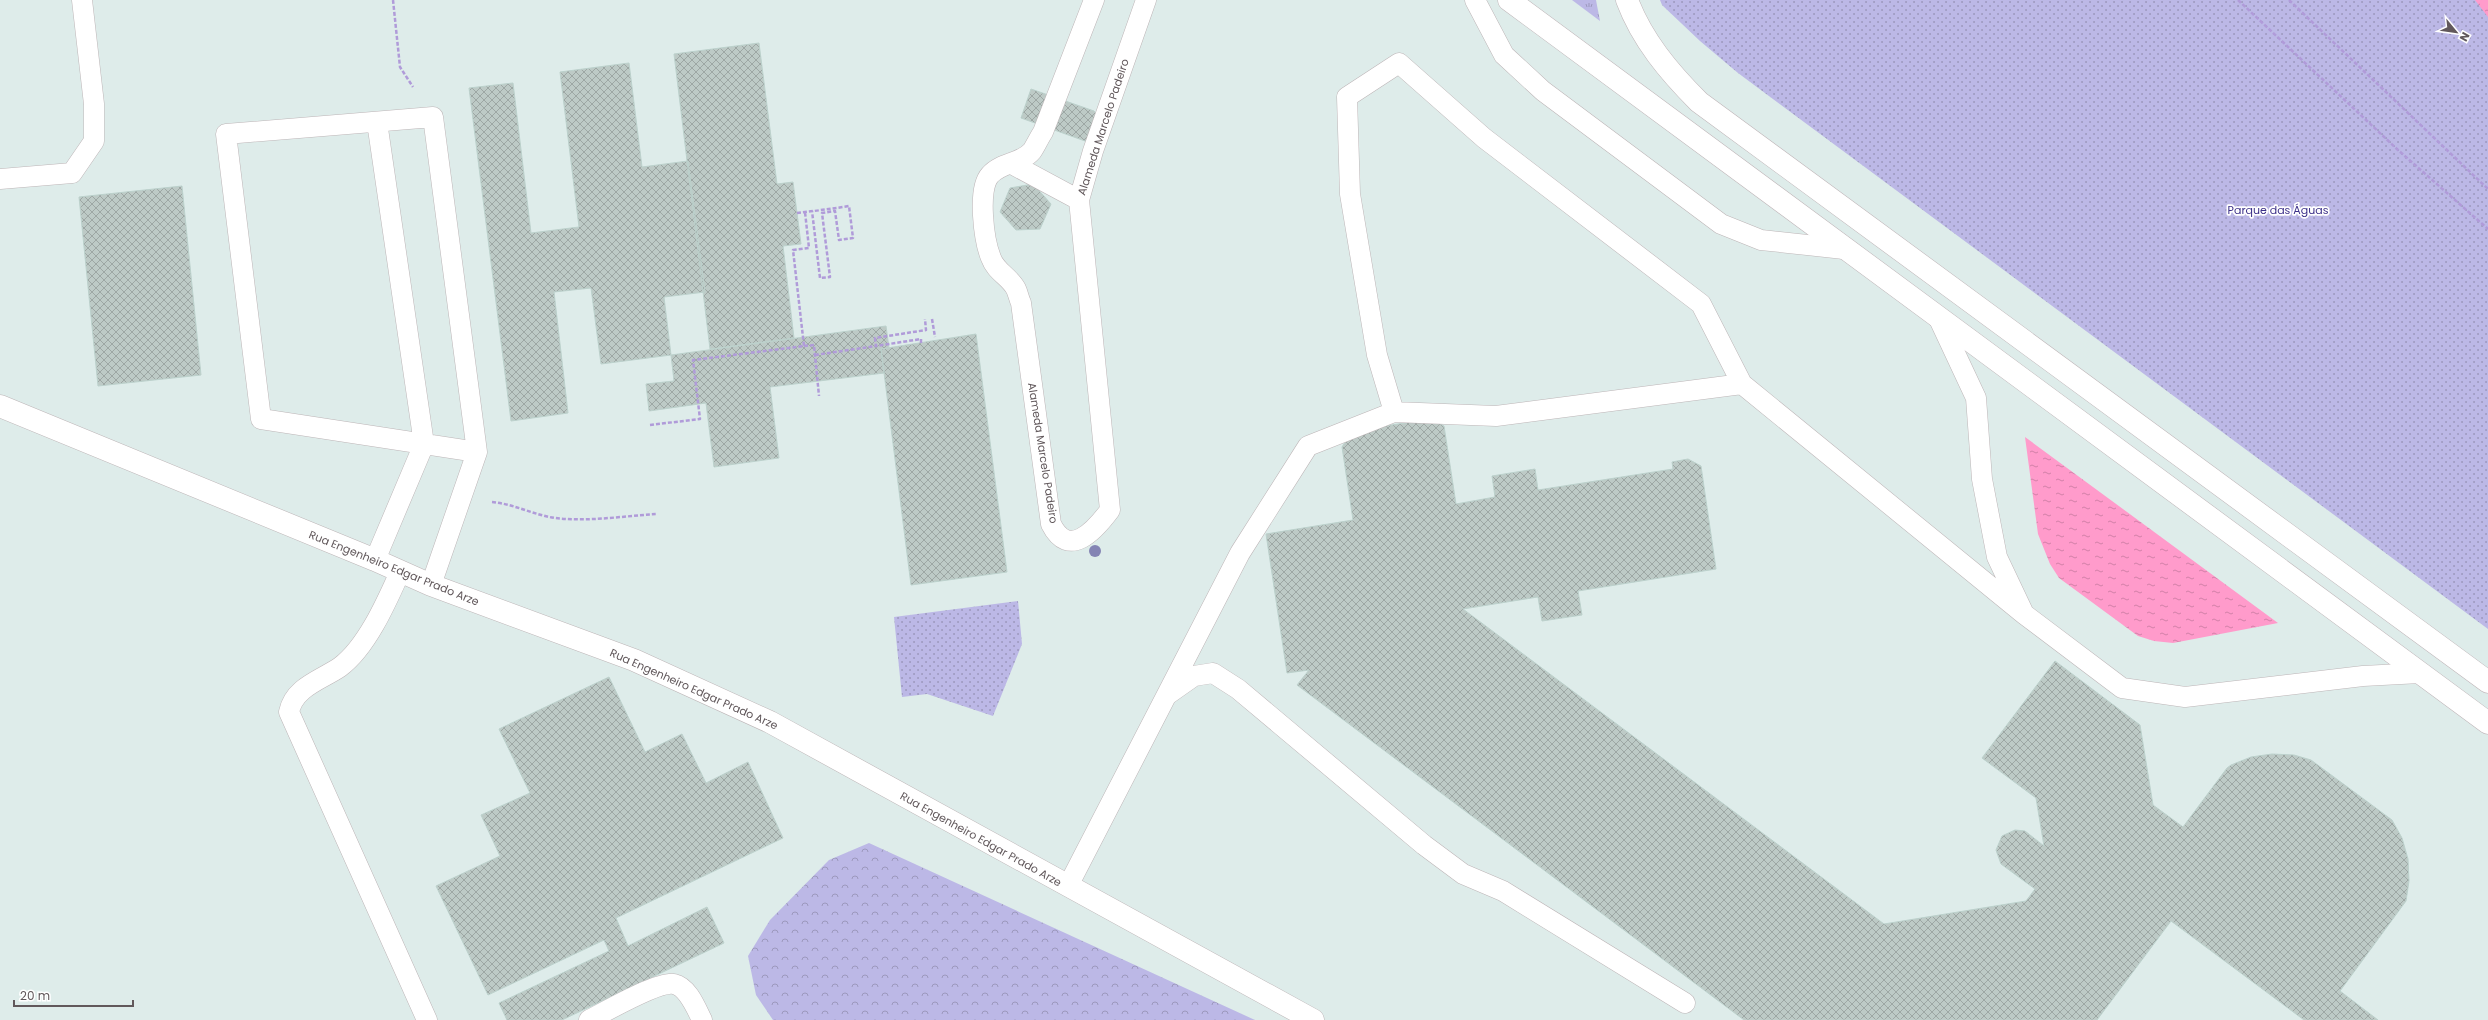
<svg xmlns="http://www.w3.org/2000/svg" width="2488" height="1020" font-family="Poppins,sans-serif">
<defs>
<pattern id="grass-tufts" width="24" height="20" patternUnits="userSpaceOnUse"><rect width="24" height="20" fill="#bcb8e6"/><path d="M3 7l-1-3M5 7V3M7 7l1-3M15 17l-1-3M17 17v-4M19 17l1-3" fill="none" stroke="#9c98bd"/></pattern>
<pattern id="forest-crowns" width="20" height="18" patternUnits="userSpaceOnUse"><rect width="20" height="18" fill="#bcb8e6"/><path d="M2 6a3 3 0 1 1 6 0M12 15a3 3 0 1 1 6 0" fill="none" stroke="#9c98bd"/></pattern>
<pattern id="park-dots" width="8" height="8" patternUnits="userSpaceOnUse"><rect width="8" height="8" fill="#bcb8e6"/><path d="M2 2h.1M6 6h.1" fill="none" stroke="#9c98bd" stroke-width="1.8" stroke-linecap="round"/></pattern>
<pattern id="water-ripples" width="26" height="14" patternUnits="userSpaceOnUse"><rect width="26" height="14" fill="#ff9bcb"/><path d="M2 4q2-2 4 0t4 0M15 11q2-2 4 0t4 0" fill="none" stroke="#d281a8"/></pattern>
<pattern id="building-cross-hatch" width="8" height="8" patternUnits="userSpaceOnUse"><rect width="8" height="8" fill="#bdcac6"/><path d="M0 0l8 8M0 8l8-8" fill="none" stroke="#9da7a4"/></pattern>
</defs>
<rect width="100%" height="100%" fill="#deecea"/>
<path fill="url(#grass-tufts)" d="M1572 0H1596L1600 21Z"/>
<path fill="url(#forest-crowns)" d="M869 843 1255 1020H773L756 995 748 956 770 920 829 860Z"/>
<path fill="url(#park-dots)" d="M1660 0H2488V629L1738 73 1700 41 1662 5Z
M1018 601 1022 644 993 716 927 694 902 697 894 617Z"/>
<path fill="url(#water-ripples)" d="M2475 0H2488V17Z
M2025 437 2278 623 2173 643 2154 641 2138 636 2059 578 2050 564 2038 534Z"/>
<path fill="url(#building-cross-hatch)" stroke="#bcd1cc" d="M759 43 777 184 793 182 801 244 783 246 794 338 710 349 674 54Z
M629 63 642 167 688 161 705 292 664 297 671 355 601 364 591 288 554 292 568 413 511 421 469 88 513 83 531 233 579 227 560 72Z
M1031 89 1094 111 1097 115 1091 139 1085 141 1021 118Z
M1033 184 1051 204 1040 229 1016 230 1000 212 1010 188Z
M182 186 201 375 98 386 79 197Z
M886 326 889 348 881 349 884 373 770 387 779 458 714 467 706 403 649 411 646 384 674 381 671 355Z
M976 334 1007 572 911 585 881 349Z
M1431 419 1444 426 1456 504 1495 497 1492 476 1535 469 1538 490 1673 469 1672 462 1688 459 1701 466 1716 569 1578 591 1582 615 1542 621 1538 597 1463 609 1884 924 2026 901 2035 889 2001 864 1996 850 2002 836 2015 830 2025 831 2044 846 2036 798 1982 758 2055 661 2140 725 2153 805 2183 827 2227 768 2231 765 2251 757 2272 754 2294 755 2311 760 2392 820 2402 838 2408 859 2409 881 2406 901 2340 991 2378 1020H2304L2171 921 2097 1020H1744L1297 685 1309 670 1287 673 1266 534 1353 520 1342 447 1352 431Z
M609 677 645 752 682 734 706 783 748 762 783 838 616 918 628 946 707 907 724 943 562 1020H507L499 1003 609 951 604 940 488 995 436 886 500 856 481 815 530 793 499 729Z"/>
<g fill="none" stroke-linecap="round" stroke-linejoin="round">
<g stroke="#bdb5b7" stroke-width="21">
<path id="lane" d="M1094 0 1043 132C1039 138 1036 145 1032 151 1021 164 1001 162 990 175 977 189 984 241 991 258 996 272 1010 277 1016 289 1018 293 1019 299 1021 303L1051 524C1069 560 1095 530 1110 510L1079 200 1093 151 1146 0
M1475 0 1504 55 1543 91 1721 224 1761 240 1844 249
M1010 163 1079 200
M0 179 72 173 94 141V104L82 0
M1939 319 1976 398 1982 479 1997 557 2024 614 2122 688 2185 697 2363 676 2420 673
M1394 412 1377 355 1350 194 1347 97 1399 63 1484 138 1701 304 1742 384
M375 560 424 444 377 122
M400 572C387 601 367 647 340 667 321 680 294 687 289 712L427 1020
M431 585 477 452 433 117 226 134 261 419 477 452
M1167 695 1194 676 1213 673 1238 689 1424 845 1463 874 1503 891 1685 1003
M1068 886 1240 553 1308 446 1394 412 1496 416 1742 384 2024 614
M589 1020C605 1012 658 981 674 984 688 987 696 1008 702 1020"/>
</g>
<g stroke="#bdb5b7" stroke-width="23">
<path id="street" d="M0 406 375 560 431 585 634 660 770 722 1313 1020"/>
</g>
<g stroke="#bfb5b8" stroke-width="23">
<path id="secondary" d="M1509 0 2488 723
M1627 0C1642 40 1669 72 1699 102L2488 682"/>
</g>
<path stroke="#b09bd9" stroke-width="2.5" stroke-dasharray="4 2" stroke-linecap="butt" d="M393 0 400 67 413 87
M2238 0 2398 150 2488 229
M2289 0 2488 189
M797 213C814 211 831 209 849 206L853 238 839 240 835 211 822 213 830 277 820 278 812 211
M932 319 935 337
M921 343V339L876 346 875 338 926 330 925 319
M804 346 814 345 819 396
M815 355 876 346
M650 425 700 419 693 360 804 346 793 250 809 248 805 212
M492 502C514 504 534 515 555 518 588 522 624 516 657 514"/>
<use href="#lane" stroke="#fff" stroke-width="20"/>
<use href="#street" stroke="#fff" stroke-width="22"/>
<use href="#secondary" stroke="#fff" stroke-width="22"/>
</g>
<circle fill="#8484b4" cx="1095" cy="551" r="6"/>
<g text-anchor="middle" dominant-baseline="central" stroke-width="3.5" stroke-linejoin="round" paint-order="stroke">
<g font-size="11" fill="#61585b" stroke="#fff">
<text transform="translate(1103 127) rotate(-72)">Alameda Marcelo Padeiro</text>
<text transform="translate(1043 453) rotate(81)">Alameda Marcelo Padeiro</text>
<text transform="translate(394 568) rotate(22)">Rua Engenheiro Edgar Prado Arze</text>
<text transform="translate(694 689) rotate(24)">Rua Engenheiro Edgar Prado Arze</text>
<text transform="translate(981 839) rotate(29)">Rua Engenheiro Edgar Prado Arze</text>
</g>
<g font-size="11" fill="#3b2f88" stroke="#fff">
<text x="2278" y="210">Parque das Águas</text>
</g>
</g>
<g transform="translate(2456 32) rotate(119)" stroke="#ffffff" stroke-width="3" paint-order="stroke">
<path d="M0-3L7 15L0 10L-7 15Z" fill="#61585b"/>
<text y="-6" font-size="11" font-weight="bold" text-anchor="middle" fill="#61585b">N</text>
</g>
<path d="M14 1000v6h119v-6" fill="none" stroke="#61585b" stroke-width="2"/>
<text x="20" y="1000" font-size="12" fill="#61585b" stroke="#ffffff" stroke-width="3" paint-order="stroke">20 m</text>
</svg>
